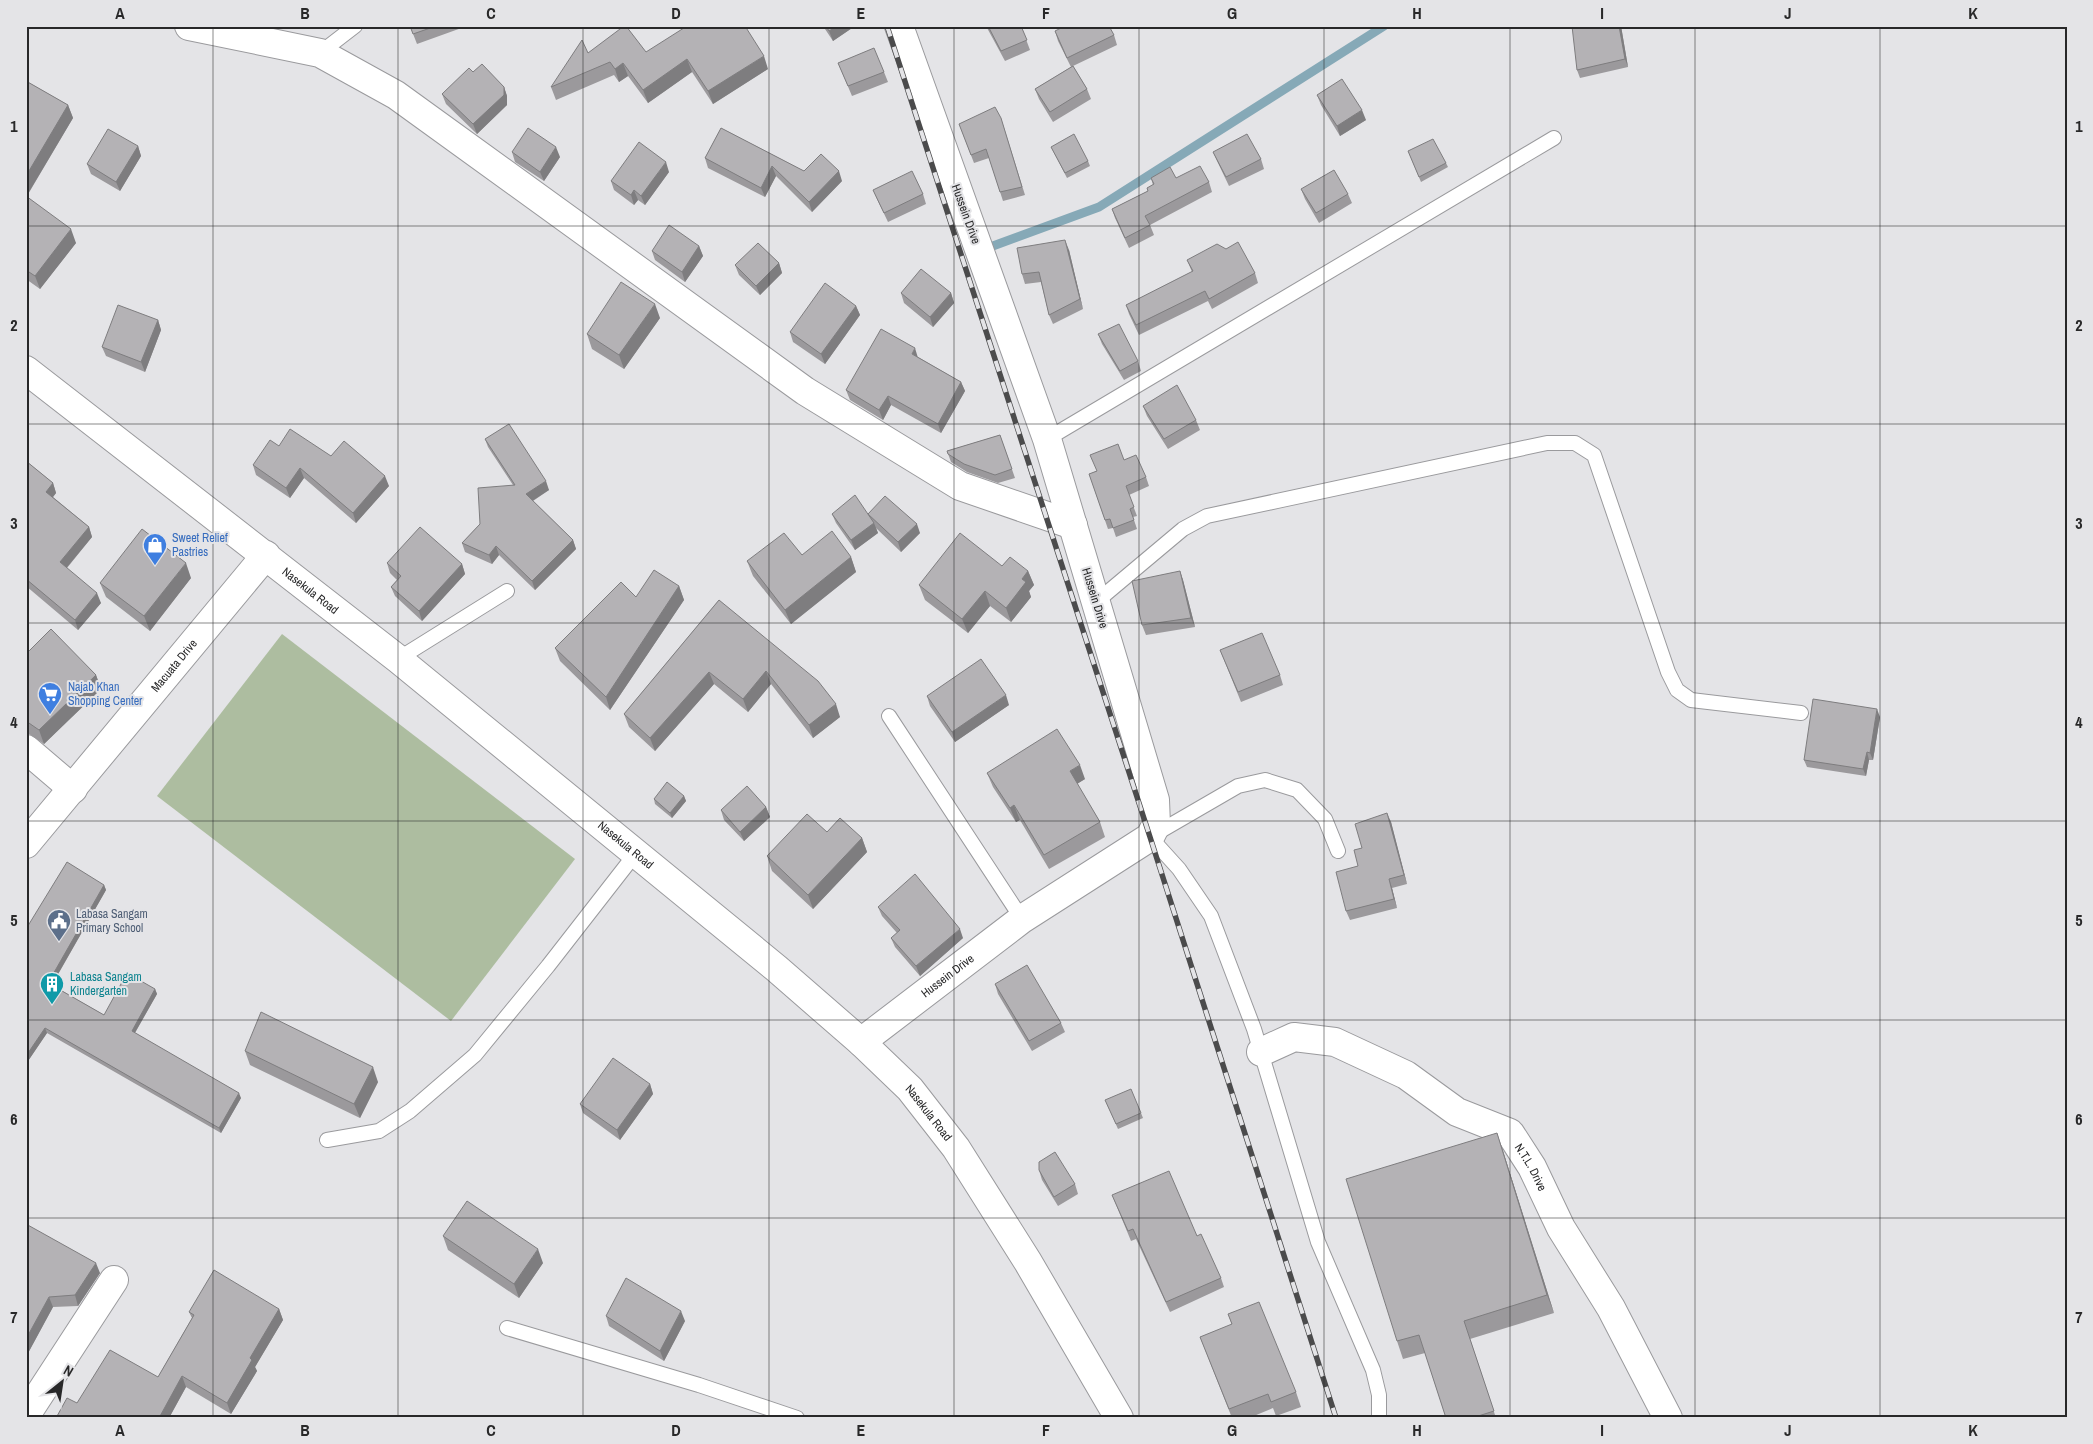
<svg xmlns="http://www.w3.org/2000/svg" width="2093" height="1444" font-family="'Archivo Narrow',sans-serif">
<rect width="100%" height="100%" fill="#e4e4e7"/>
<path fill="#adbda0" d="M282 634 575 859 451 1021 157 796Z"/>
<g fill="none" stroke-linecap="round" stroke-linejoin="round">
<path stroke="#86a9b7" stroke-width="9" d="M982 250 1099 207 1384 26"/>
<g stroke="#9a9a9d" stroke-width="16">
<path id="service" d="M320 53 355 26
M1047 439 1554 138
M1096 602 1183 529 1207 516 1547 443H1575L1594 455 1668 672 1677 690 1691 700 1801 713
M398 659 507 591
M889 716 1022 919
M1338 851 1325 819 1297 790 1265 780 1238 786 1150 837 1179 869 1211 916 1254 1029 1318 1242 1373 1370 1379 1395V1418
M327 1140 379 1131 410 1111 475 1055 548 966 636 853
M507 1328 699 1385 797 1418"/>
</g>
<g stroke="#9a9a9d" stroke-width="30">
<g id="minor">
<path d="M189 26 320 53 396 95 805 391 960 486 1073 525"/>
<path d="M26 749 73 789"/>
<path id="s1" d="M26 844 266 555"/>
<path id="s2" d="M861 1042 1022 919 1150 837 1156 825 1155 800 1047 439 899 26"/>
<path id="s3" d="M1261 1052 1294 1037 1335 1042 1406 1075 1457 1112 1510 1133 1532 1167 1561 1228 1611 1308 1668 1418"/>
<path d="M26 1415 114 1280"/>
</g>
</g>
<g stroke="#9a9a9d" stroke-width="30">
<g id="secondary">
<path id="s4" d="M26 370 398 659 776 968 861 1042 910 1089 956 1148 1028 1262 1119 1418"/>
</g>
</g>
<use href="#service" stroke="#fff" stroke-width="14"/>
<use href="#minor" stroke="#fff" stroke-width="28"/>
<use href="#secondary" stroke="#fff" stroke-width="28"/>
<g stroke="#4b4b4c" stroke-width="5.5">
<path id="rail" d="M887 26 1150 837 1336 1418"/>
</g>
<use href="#rail" stroke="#e4e4e7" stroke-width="4" stroke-dasharray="11" stroke-linecap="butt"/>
</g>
<path fill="#9b999c" d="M410 26H467L417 44Z
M823 26H855L833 41Z
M986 26H1021L1030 50 1005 61Z
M1621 26 1628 67 1580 78 1577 70Z
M1055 31 1114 35 1117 45 1073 66 1087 89 1091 99 1053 122 1039 99 1035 89 1071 67 1058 41Z
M646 52 768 69 713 104 692 72 648 103 628 76 619 82 614 75 556 100 551 87 588 53Z
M838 63 884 72 888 82 852 96Z
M26 81 68 105 73 118 27 196 76 243 40 289 26 279Z
M504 87 507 96V105L477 134 446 104 442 94Z
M1317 95 1366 120 1340 136 1321 105Z
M1001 118 1025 195 1003 201 989 158 974 163 959 124Z
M721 128 804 171 842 181 812 212 776 176 765 197 708 168 705 158Z
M138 146 141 156 120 191 91 174 87 164Z
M1051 147 1088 161 1090 166 1067 178Z
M1408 151 1446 163 1448 167 1421 182Z
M512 152 560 157 544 181 515 162Z
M1213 152 1261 159 1264 169 1229 186 1217 161Z
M669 172 645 205 638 200 634 205 614 190 611 181Z
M1151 178H1176L1209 182 1212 192 1150 225 1154 235 1129 248 1115 218 1112 209 1148 191 1147 188 1153 185Z
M1301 189 1348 194 1352 203 1319 223 1305 199Z
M873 190 923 194 926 204 888 222 877 199Z
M699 246 703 256 685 282 655 260 652 251Z
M1069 250 1083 309 1053 324 1049 315 1041 282 1025 284 1022 274Z
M1187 260 1255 273 1258 283 1212 309 1208 301 1139 335 1129 314 1126 305 1192 272Z
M779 263 782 273 760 295 739 275 735 265Z
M901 293H951L954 303 933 327 904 303Z
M856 306 860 315 825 364 793 342 790 332Z
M660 318 624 369 592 349 587 334Z
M158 320 161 330 145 372 106 356 102 347Z
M1098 334 1138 361 1141 371 1124 380 1102 344Z
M918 357 961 382 965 391 941 433 891 405 883 420 850 400 846 390Z
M1143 406 1196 420 1200 430 1168 449 1147 416Z
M1000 435 1015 478 998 483 967 472 951 462 947 451Z
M485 439 549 490 533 501 573 540 576 549 535 590 499 555 492 564 465 552 462 543 480 524 513 485 488 447Z
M279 446 331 456 389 486 356 523 304 478 290 498 256 475 253 465Z
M1124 460 1146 477 1149 486 1129 495 1137 516 1133 517 1137 529 1116 537 1113 528 1108 529 1089 474Z
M26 461 53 483 56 493 53 497 89 527 92 537 67 568 101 603 78 630 26 586Z
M832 514 869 515 920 533 901 552 876 528 878 533 855 550 836 523Z
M802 555 851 557 856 572 791 624 753 576 747 561Z
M387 563 462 564 465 574 422 621 395 596 391 587 397 580 390 573Z
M1002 566 1028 571 1034 585 1029 591 1031 597 1011 622 990 606 968 633 925 600 919 585Z
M1180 571 1183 580 1195 627 1146 635 1142 625Z
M191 578 150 631 106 597 100 583Z
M679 586 684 600 610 710 560 661 555 648 636 597Z
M719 600 840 717 813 738 771 684 748 712 714 684 655 751 629 727 624 714Z
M1220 650 1280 675 1283 685 1241 702Z
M26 654 96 675 101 689 44 744 29 734H26Z
M927 696 1009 705 955 742 930 706Z
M1880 717 1873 760H1869L1866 776 1807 767 1804 760Z
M987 773 1085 779 1077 784 1100 822 1105 837 1049 869 1020 820 1016 822 993 787Z
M684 796 686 801 672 818 655 804 654 799Z
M766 807 770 817 744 841 724 820 721 810Z
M1391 822 1407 884 1392 888 1397 908 1350 920 1346 911 1358 866 1362 848Z
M862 838 867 852 813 909 772 871 767 856Z
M104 885 106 890 52 985 104 1015 155 989 157 994 135 1033 241 1098 221 1133 47 1033 26 1064V929Z
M878 907 963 938 920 976 895 947 891 938 897 933 882 916Z
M995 984 1061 1023 1065 1032 1032 1051 998 994Z
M245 1051 378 1082 360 1118 250 1065Z
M650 1084 653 1094 620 1140 583 1113 580 1104Z
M1105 1100 1141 1113 1143 1118 1118 1129Z
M1497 1133 1503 1151 1554 1313 1470 1339 1496 1418H1446L1425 1353 1403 1359 1397 1341Z
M1039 1170 1075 1184 1078 1194 1058 1206 1042 1180Z
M1112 1195 1197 1236 1221 1278 1224 1287 1170 1312 1136 1239 1131 1241Z
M26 1224 100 1273 78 1306 53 1307 27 1355H26Z
M443 1236 543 1263 519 1298 448 1250Z
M279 1309 283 1320 255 1367 257 1371 231 1414 186 1387 169 1418H56L77 1403 158 1377 192 1318 189 1312Z
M1228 1314 1296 1392 1301 1407 1276 1416 1273 1408 1249 1418H1232L1200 1337 1232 1325Z
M606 1316 685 1321 664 1361 609 1326Z"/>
<path fill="#7e7d7f" d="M837 26H855L833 41 829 31Z
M1619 26H1621L1628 67 1625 59Z
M764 56 768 69 713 104 708 91Z
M687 59 692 72 648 103 643 90Z
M623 63 628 76 619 82 615 69Z
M504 87 507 96V105L477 134 473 124Z
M68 105 73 118 26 197V176Z
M1362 110 1366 120 1340 136 1337 126Z
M138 146 141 156 120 191 116 182Z
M556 147 560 157 544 181 540 172Z
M666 162 669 172 645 205 641 196Z
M772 166 776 176 765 197 761 188Z
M839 171 842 181 812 212 809 202Z
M634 190 638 200 634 205 631 195Z
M71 229 76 243 40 289 35 276Z
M1065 240 1069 250 1083 309 1080 299Z
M699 246 703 256 685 282 682 272Z
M779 263 782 273 760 295 756 286Z
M951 293 954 303 933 327 930 317Z
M655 304 660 318 624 369 619 355Z
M856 306 860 315 825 364 821 354Z
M158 320 161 330 145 372 141 362Z
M915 348 918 358 912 354Z
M961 382 965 391 941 433 938 424Z
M888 396 891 405 883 420 879 410Z
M300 468 304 478 290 498 286 488Z
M385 476 389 486 356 523 353 513Z
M546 481 549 490 529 503 526 494Z
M53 483 56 493 49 502 46 492Z
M874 523 878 533 855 550 851 540Z
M917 524 920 533 901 552 898 542Z
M89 527 92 537 63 572 60 562Z
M573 540 576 549 535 590 532 581Z
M496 546 499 555 492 564 489 555Z
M851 557 856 572 791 624 785 610Z
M186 563 191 578 150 631 144 616Z
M462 564 465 574 422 621 419 611Z
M1028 571 1034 585 1029 591 1031 597 1011 622 1006 608 1022 579Z
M1180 571 1183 580 1195 627 1191 618Z
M679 586 684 600 610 710 606 697Z
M985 591 990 606 968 633 962 619Z
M97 593 101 603 78 630 75 620Z
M766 671 771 684 748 712 743 699Z
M709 672 714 684 655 751 650 738Z
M96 675 101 689 44 744 39 730Z
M1006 695 1009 705 955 742 952 732Z
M836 704 840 717 813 738 809 725Z
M1877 709 1880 717 1873 760 1870 753Z
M1867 752 1869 760 1866 776 1863 769Z
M1080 765 1085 779 1075 785 1070 771Z
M684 796 686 801 672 818 670 813Z
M1014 805 1020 820 1016 822 1010 808Z
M766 807 770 817 744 841 740 832Z
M1387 813 1391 822 1407 884 1404 875Z
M862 838 867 852 813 909 808 895Z
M1389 879 1392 888 1397 908 1394 899Z
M104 885 106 890 50 988 48 983Z
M960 929 963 938 920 976 916 966Z
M155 989 157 994 133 1036 132 1031Z
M45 1028 47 1033 26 1064V1056Z
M373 1067 378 1082 360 1118 354 1104Z
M650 1084 653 1094 620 1140 617 1130Z
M239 1093 241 1098 221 1133 219 1128Z
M1497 1133 1503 1151 1554 1313 1547 1295Z
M538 1249 543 1263 519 1298 514 1284Z
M96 1263 100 1273 78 1306 75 1295Z
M49 1297 53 1307 27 1355 26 1353V1339Z
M279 1309 283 1320 255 1367 257 1371 231 1414 227 1403 250 1358Z
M681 1311 685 1321 664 1361 660 1351Z
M182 1376 186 1387 169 1418H159Z"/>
<path fill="#b4b2b5" stroke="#7e7d7f" d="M410 26H436L413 34Z
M624 26H626L646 52 687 26H745L764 56 708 91 687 59 643 90 623 63 615 69 610 62 551 87 582 40 588 53Z
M826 26H837L829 31Z
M988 26H1021L1027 40 1001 51Z
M1065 26H1109L1114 35 1067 58 1055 31Z
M1572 26H1619L1625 59 1577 70Z
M874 48 884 72 848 86 838 63Z
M482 64 504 87V95L473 124 442 94 469 68 473 72Z
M1073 66 1087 89 1050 112 1035 89Z
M1342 79 1362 110 1337 126 1317 95Z
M26 81 68 105 26 176Z
M995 107 1001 118 1022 187 1000 192 986 149 971 155 959 124Z
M528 128 556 147 540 172 512 152Z
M721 128 804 171 821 154 839 171 809 202 772 166 761 188 705 158Z
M108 129 138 146 116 182 87 164Z
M1074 134 1088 161 1065 173 1051 147Z
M1247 134 1261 159 1226 177 1213 152Z
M1433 139 1446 163 1419 177 1408 151Z
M639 142 666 162 641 196 634 190 631 195 611 181Z
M1200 166 1209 182 1145 216 1150 225 1125 238 1112 209 1148 191 1147 188 1154 184 1151 178 1170 167 1176 178Z
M1334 170 1348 194 1316 213 1301 189Z
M912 171 923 194 884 213 873 190Z
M26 196 71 229 35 276 26 270Z
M669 225 699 246 682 272 652 251Z
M1065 240 1080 299 1049 315 1039 272 1022 274 1017 248Z
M1238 242 1255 273 1209 299 1205 291 1136 325 1126 305 1193 271 1187 260 1217 244 1226 249Z
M758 243 779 263 756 286 735 265Z
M921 269 951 293 930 317 901 293Z
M621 282 655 304 619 355 587 334Z
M825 283 856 306 821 354 790 332Z
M118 305 158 320 141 362 102 347Z
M1119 324 1138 361 1120 371 1098 334Z
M881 329 915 348 912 354 961 382 938 424 888 396 879 410 846 390Z
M1177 385 1196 420 1164 439 1143 406Z
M509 424 546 481 526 494 573 540 532 581 496 546 489 555 462 543 480 524 478 488 515 485 485 439Z
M290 429 331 456 344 441 385 476 353 513 300 468 286 488 253 465 270 440 279 446Z
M1000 435 1012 469 995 475 964 464 948 454 947 451Z
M1118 444 1124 460 1136 455 1146 477 1126 486 1134 507 1130 509 1134 520 1113 528 1110 519 1105 520 1089 474 1097 471 1090 455Z
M26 461 53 483 46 492 89 527 60 562 97 593 75 620 26 579Z
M855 495 874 523 851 540 832 514Z
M885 496 917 524 898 542 868 514Z
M420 527 462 564 419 611 391 587 401 576 387 563Z
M142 529 186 563 144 616 100 583Z
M832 531 851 557 785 610 747 561 784 533 802 555Z
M960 533 1002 566 1010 557 1028 571 1022 579 1026 582 1006 608 985 591 962 619 919 585Z
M654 570 679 586 606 697 555 648 621 582 636 597Z
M1180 571 1191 618 1142 625 1132 581Z
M719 600 818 681 836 704 809 725 766 671 743 699 709 672 650 738 624 714Z
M51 629 96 675 39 730 26 721V654Z
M1262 633 1280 675 1238 692 1220 650Z
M981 659 1006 695 952 732 927 696Z
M1813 699 1877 709 1870 753 1867 752 1863 769 1804 760Z
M1057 729 1080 765 1070 771 1100 822 1044 855 1014 805 1010 808 987 773Z
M667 782 684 796 670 813 654 799Z
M747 786 766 807 740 832 721 810Z
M1387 813 1404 875 1389 879 1394 899 1346 911 1336 872 1358 866 1354 850 1362 848 1355 824Z
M807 814 827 832 840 818 862 838 808 895 767 856Z
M67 862 104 885 48 983 104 1015 127 973 155 989 132 1031 239 1093 219 1128 45 1028 26 1056V929Z
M915 874 960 929 916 966 891 938 900 930 878 907Z
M1027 965 1061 1023 1029 1041 995 984Z
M261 1012 373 1067 354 1104 245 1051Z
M613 1058 650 1084 617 1130 580 1104Z
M1131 1089 1141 1113 1116 1124 1105 1100Z
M1497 1133 1547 1295 1464 1321 1494 1411 1472 1418H1446L1419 1335 1397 1341 1346 1179Z
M1055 1152 1075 1184 1054 1197 1039 1170V1162Z
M1169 1171 1197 1236 1201 1234 1221 1278 1166 1302 1133 1229 1128 1231 1112 1195Z
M467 1201 538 1249 514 1284 443 1236Z
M26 1224 96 1263 75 1295 49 1297 26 1339Z
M214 1270 279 1309 250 1358 252 1360 227 1403 182 1376 159 1418H56L67 1398 77 1403 110 1350 158 1377 194 1315 189 1312Z
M626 1278 681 1311 660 1351 606 1316Z
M1259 1302 1296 1392 1271 1402 1268 1394 1229 1409 1200 1337 1232 1324 1228 1314Z"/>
<path fill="none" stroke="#282829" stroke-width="1" stroke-opacity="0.55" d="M213 26V1418M398 26V1418M583 26V1418M769 26V1418M954 26V1418M1139 26V1418M1324 26V1418M1510 26V1418M1695 26V1418M1880 26V1418M26 226H2067M26 424H2067M26 623H2067M26 821H2067M26 1020H2067M26 1218H2067"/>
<defs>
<g id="shop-pin" transform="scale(1.25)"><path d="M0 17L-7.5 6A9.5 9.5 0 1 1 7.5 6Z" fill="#3f7fe0" stroke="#e4e4e7"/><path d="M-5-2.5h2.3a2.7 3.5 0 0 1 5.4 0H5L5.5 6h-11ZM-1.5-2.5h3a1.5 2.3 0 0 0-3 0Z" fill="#fff"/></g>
<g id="supermarket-pin" transform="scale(1.25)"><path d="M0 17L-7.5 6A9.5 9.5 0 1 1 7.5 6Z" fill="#3f7fe0" stroke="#e4e4e7"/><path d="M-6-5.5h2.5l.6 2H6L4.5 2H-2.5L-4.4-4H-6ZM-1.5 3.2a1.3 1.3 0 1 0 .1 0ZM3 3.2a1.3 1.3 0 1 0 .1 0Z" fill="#fff"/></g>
<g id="civic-pin" transform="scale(1.25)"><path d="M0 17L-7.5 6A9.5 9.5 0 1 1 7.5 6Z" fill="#5c6f8a" stroke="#e4e4e7"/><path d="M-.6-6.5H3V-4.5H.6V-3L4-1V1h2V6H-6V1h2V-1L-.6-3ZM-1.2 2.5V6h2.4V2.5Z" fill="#fff"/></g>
<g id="building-pin" transform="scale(1.25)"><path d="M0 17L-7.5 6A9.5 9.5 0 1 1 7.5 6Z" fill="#0f9aa8" stroke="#e4e4e7"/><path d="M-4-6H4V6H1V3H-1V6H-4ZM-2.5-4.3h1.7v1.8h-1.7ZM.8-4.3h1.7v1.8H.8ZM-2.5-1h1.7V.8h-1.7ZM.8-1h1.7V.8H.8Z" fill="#fff"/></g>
</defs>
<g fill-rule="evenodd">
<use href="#shop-pin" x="155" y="545"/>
<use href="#supermarket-pin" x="50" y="694"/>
<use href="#civic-pin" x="59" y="921"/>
<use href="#building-pin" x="52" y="984"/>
</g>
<g text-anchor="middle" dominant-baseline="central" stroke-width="4" stroke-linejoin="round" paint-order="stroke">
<g font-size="12" fill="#282829" stroke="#e4e4e7">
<text transform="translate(966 214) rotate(70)">Hussein Drive</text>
<text stroke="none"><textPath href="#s4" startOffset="360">Nasekula Road</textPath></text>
<text transform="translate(1095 598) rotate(73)">Hussein Drive</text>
<text stroke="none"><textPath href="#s1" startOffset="232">Macuata Drive</textPath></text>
<text stroke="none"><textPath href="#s4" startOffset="765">Nasekula Road</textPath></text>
<text stroke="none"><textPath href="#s2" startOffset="109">Hussein Drive</textPath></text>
<text stroke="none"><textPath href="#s4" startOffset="1170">Nasekula Road</textPath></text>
<text stroke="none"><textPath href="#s3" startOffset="316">N.T.L. Drive</textPath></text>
</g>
<g font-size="12" fill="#366cbe" stroke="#e4e4e7" text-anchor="start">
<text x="172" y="538">Sweet Relief<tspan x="172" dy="14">Pastries</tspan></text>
<text x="68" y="687">Najab Khan<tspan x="68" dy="14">Shopping Center</tspan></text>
</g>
<g font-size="12" fill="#4e5e75" stroke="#e4e4e7" text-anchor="start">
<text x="76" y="914">Labasa Sangam<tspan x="76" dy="14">Primary School</tspan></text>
</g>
<g font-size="12" fill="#0d838f" stroke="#e4e4e7" text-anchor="start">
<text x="70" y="977">Labasa Sangam<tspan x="70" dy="14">Kindergarten</tspan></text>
</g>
</g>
<rect width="2093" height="1444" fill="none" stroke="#e4e4e7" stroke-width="55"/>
<g transform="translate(62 1382) rotate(30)" stroke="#e4e4e7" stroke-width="4" paint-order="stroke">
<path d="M0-4L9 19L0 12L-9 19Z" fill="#282829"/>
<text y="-8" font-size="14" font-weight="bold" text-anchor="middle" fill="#282829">N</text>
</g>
<rect x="28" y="28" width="2038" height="1388" fill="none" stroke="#282829" stroke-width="2"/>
<g font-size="16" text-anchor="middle" font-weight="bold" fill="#282829">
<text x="120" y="19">A</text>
<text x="305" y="19">B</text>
<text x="491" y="19">C</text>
<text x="676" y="19">D</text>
<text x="861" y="19">E</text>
<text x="1046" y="19">F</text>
<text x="1232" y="19">G</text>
<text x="1417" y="19">H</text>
<text x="1602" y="19">I</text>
<text x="1788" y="19">J</text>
<text x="1973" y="19">K</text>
<text x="14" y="132">1</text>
<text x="2079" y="132">1</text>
<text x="14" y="331">2</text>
<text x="2079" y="331">2</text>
<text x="14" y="529">3</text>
<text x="2079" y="529">3</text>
<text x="14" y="728">4</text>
<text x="2079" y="728">4</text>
<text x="14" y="926">5</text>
<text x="2079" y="926">5</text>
<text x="14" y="1125">6</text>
<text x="2079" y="1125">6</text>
<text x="14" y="1323">7</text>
<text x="2079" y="1323">7</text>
<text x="120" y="1436">A</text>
<text x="305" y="1436">B</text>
<text x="491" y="1436">C</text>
<text x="676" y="1436">D</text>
<text x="861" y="1436">E</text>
<text x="1046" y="1436">F</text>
<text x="1232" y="1436">G</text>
<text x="1417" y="1436">H</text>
<text x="1602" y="1436">I</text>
<text x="1788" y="1436">J</text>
<text x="1973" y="1436">K</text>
</g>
</svg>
